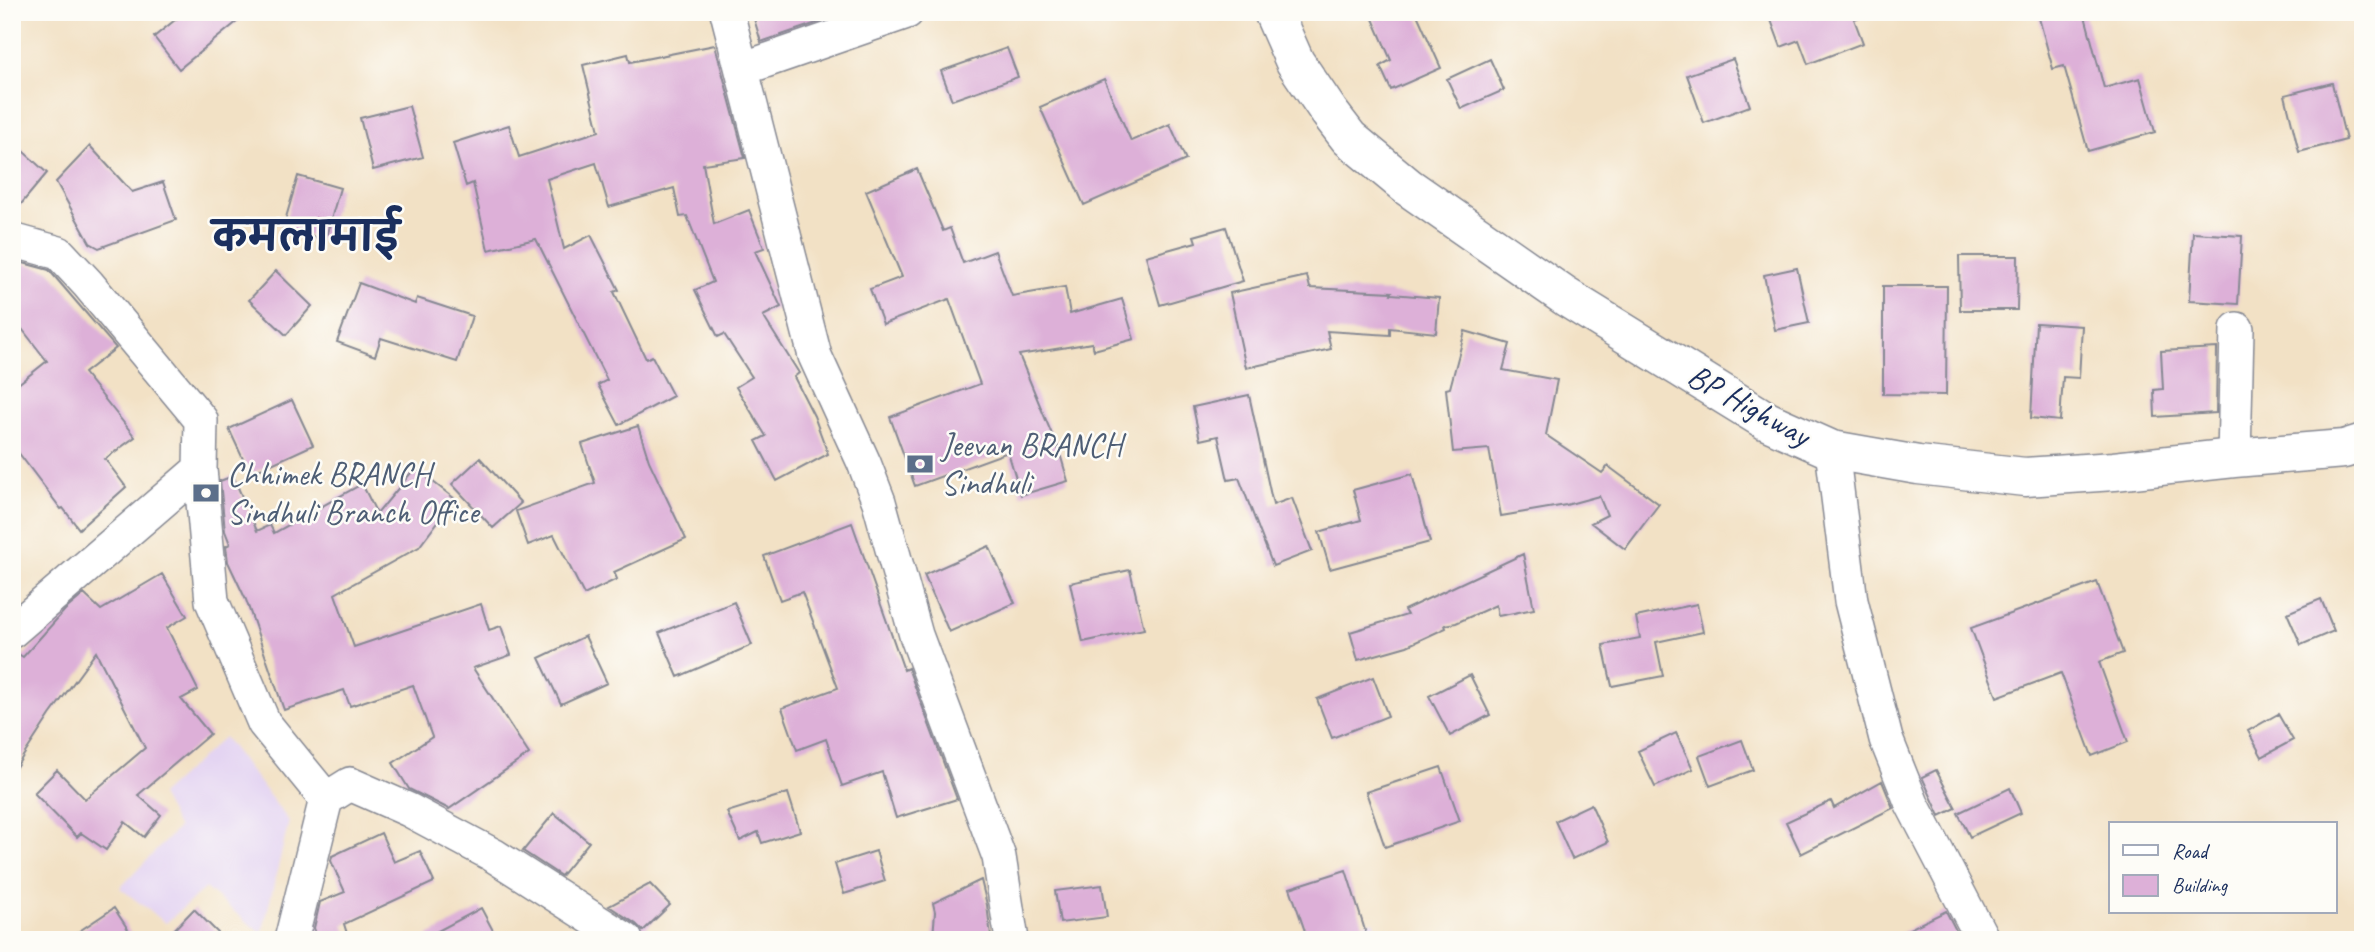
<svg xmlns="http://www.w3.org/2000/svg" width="2375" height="952" font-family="Caveat,'Playpen Sans Deva',sans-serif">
<rect width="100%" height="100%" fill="#fdfcf7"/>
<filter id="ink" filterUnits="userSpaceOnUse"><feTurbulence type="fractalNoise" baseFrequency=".0143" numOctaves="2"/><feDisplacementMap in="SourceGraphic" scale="14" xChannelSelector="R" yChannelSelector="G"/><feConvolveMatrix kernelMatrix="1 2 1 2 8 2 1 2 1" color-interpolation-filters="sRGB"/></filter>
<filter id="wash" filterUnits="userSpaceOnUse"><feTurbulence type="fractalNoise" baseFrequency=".00686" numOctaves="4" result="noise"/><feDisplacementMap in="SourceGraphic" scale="28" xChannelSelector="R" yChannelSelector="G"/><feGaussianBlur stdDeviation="1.57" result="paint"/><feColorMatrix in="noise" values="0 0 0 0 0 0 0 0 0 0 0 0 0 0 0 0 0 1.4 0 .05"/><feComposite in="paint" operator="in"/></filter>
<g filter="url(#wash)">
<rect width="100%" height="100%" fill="#f2e1c5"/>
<path fill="#e3d3f2" d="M224 737 289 821 262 934 205 888 166 923 120 888 178 828 160 795Z
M1374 921 1380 940H1310Z"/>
<g id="blocks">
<path fill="#ddb0d8" d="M185 12H249L179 69 154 37Z
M752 12H843V14L761 42Z
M1370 12H1416L1441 68 1391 90 1380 66 1391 60Z
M1768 12H1865L1866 15 1854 19 1863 43 1808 64 1799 40 1781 47Z
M2061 12H2084L2104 88 2140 78 2155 132 2088 151 2064 66 2053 69 2039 18Z
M715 45 745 158 703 164 714 224 749 210 764 248 755 251 781 307 763 316 799 373 794 377 814 416 828 454 777 481 756 441 766 436 736 387 752 377 724 334 718 337 695 290 713 282 687 216 680 217 674 188 609 207 596 163 547 179 564 249 591 235 619 290 614 292 646 359 652 356 673 396 619 425 598 385 607 380 536 239 488 250 473 183 466 186 453 143 509 125 519 157 599 131 583 65 628 54 630 62Z
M1007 48 1018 77 952 100 941 71Z
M1490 59 1504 90 1461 109 1447 79Z
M1733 59 1750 106 1704 123 1687 75Z
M1104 79 1131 141 1170 124 1186 160 1084 205 1040 107Z
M2332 83 2346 140 2299 152 2285 95Z
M409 106 423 157 373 170 360 118Z
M12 141 47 173 12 215Z
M90 146 132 192 163 182 176 220 99 248 90 243 56 182Z
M917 169 943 231 950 228 963 263 995 251 1012 296 1065 287 1070 314 1122 299 1134 339 1094 350 1092 343 1019 355 1053 437H1055L1068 481 1021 495 1008 452 915 486 890 417 980 384 949 299 883 324 870 289 902 277 866 191Z
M298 176 340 188 325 240 283 228Z
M1226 227 1243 281 1160 305 1146 256 1196 242 1194 236Z
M2193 233 2242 236 2238 304 2189 301Z
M1959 256H2018L2017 310H1960Z
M12 260 49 270 116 348 84 373 135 437 105 459 126 487 79 529 63 508 61 509 12 444V389L47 361 12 316Z
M1797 268 1809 323 1775 330 1764 275Z
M276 271 312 306 286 335 249 300Z
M1307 276 1310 288 1392 292 1391 294 1439 298 1436 333 1390 328V335L1327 331 1331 349 1246 368 1230 293Z
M359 283 415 304 417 298 472 316 457 362 381 338 375 356 337 342Z
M1883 286H1947L1946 395 1883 394Z
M2036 323 2082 326 2079 378 2063 377 2060 421 2031 418Z
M1465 331 1510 344 1503 370 1557 380 1546 435 1602 473 1608 466 1659 504 1625 549 1591 523 1607 515 1599 496 1566 505 1501 516 1489 449 1453 452 1446 389 1450 388Z
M2217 348 2216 413 2155 417 2154 390 2163 389 2161 351Z
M1249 395 1273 505 1292 498 1312 551 1273 566 1239 478 1228 480 1218 436 1200 440 1193 407Z
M292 400 313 445 250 474 229 429Z
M638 426 649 461 686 539 614 572 617 579 584 595 554 535 528 545 516 511 595 483 582 444Z
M480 458 521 503 493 528 452 484Z
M415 468 455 499 419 547 335 594 354 647 481 604 489 630 501 626 511 655 473 668 529 754 449 809 409 789 393 763 432 737 413 685 350 706 344 690 284 710 246 600 228 562 226 546 230 544 225 531 220 481 233 476 257 531 270 525 274 533 362 484 377 514Z
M1412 474 1430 542 1330 569 1319 532 1361 520 1353 490Z
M852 523 904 670 908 668 957 799 896 818 882 772 842 786 826 739 797 750 782 708 838 688 802 592 780 600 764 556Z
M989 546 1015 603 949 632 924 575Z
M1523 554 1534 609 1498 616 1496 605 1456 623 1445 625 1446 628 1407 646 1358 660 1350 632 1407 615 1404 610Z
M1130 570 1144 629 1083 642 1070 583Z
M162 574 187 616 167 628 198 690 181 699 210 734 138 795 161 815 144 837 125 822 106 850 81 833 77 837 34 793 57 770 85 799 145 748 96 652 50 715 12 773V650L23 657 65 610 84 594 101 610Z
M2097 582 2123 653 2099 662 2128 742 2092 756 2061 673 1997 697 1971 628Z
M2321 599 2334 631 2301 645 2287 613Z
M734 602 752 645 678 677 659 633Z
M1697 604 1703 632 1656 642 1663 676 1612 686 1603 645 1640 638 1636 617Z
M585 636 607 683 561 704 539 658Z
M1470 675 1490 715 1450 736 1429 696Z
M1373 677 1388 716 1332 738 1317 699Z
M2278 714 2293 740 2262 757 2248 731Z
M1676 733 1693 769 1655 787 1638 751Z
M1742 740 1753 770 1710 786 1699 756Z
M1441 767 1460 821 1385 847 1366 792Z
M1936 770 1956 808 1940 816 1922 777Z
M1882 781 1893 808 1801 854 1786 822 1831 801 1834 808Z
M2010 788 2021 813 1970 837 1958 813Z
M788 793 800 831 762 843 758 832 740 841 727 812Z
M1591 804 1608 842 1572 859 1555 821Z
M554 813 589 842 561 876 523 851Z
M381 833 394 862 420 851 434 882 344 924 349 940H318L314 928 320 902 345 892 331 861 332 856Z
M876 851 885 881 844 894 835 864Z
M1346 870 1368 940H1308L1290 888Z
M981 880 987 905 991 937H933L935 912 933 903Z
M650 884 670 905 643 931 636 924 609 906Z
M1102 885 1107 917 1060 923 1055 891Z
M114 908 135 940H66Z
M481 908 498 940H421Z
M194 909 225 940H164Z
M1946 911 1961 940H1887Z"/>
</g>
</g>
<g filter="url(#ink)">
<use href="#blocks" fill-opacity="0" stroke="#868892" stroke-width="2"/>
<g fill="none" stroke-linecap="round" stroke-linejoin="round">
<g stroke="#868892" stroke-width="36">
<path id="street" d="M727 12 815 356 864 463 879 502 916 635 999 857 1012 940
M742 69 907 12
M12 240 59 253 88 284 201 420 200 469 212 601 264 723 326 799 291 940
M1832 450 1851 601 1886 739 1912 804 1983 940
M2234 458 2237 329
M12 631 200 469
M326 799 350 784 409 810 493 855 626 940"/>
</g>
<g stroke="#868892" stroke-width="41">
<path id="highway" d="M1273 12 1295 62 1329 112 1349 138 1408 187 1566 297 1767 421 1832 450 1918 465 2025 477 2114 471 2234 458 2344 449 2363 443"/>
</g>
<use href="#street" stroke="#fff" stroke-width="33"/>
<use href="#highway" stroke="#fff" stroke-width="38"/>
</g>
</g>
<defs>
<g id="bank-bare" transform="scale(2.1)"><path d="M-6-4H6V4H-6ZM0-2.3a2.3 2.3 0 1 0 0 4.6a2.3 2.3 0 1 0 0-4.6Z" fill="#5c6f8a" stroke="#fdfcf7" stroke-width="2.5" paint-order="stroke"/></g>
</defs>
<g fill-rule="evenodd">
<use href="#bank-bare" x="920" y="464"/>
<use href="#bank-bare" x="206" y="493"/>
</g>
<g text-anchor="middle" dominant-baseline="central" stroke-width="5" stroke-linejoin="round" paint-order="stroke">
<g font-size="33" fill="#1b2f5e" stroke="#fdfcf7">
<text transform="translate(1749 405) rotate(29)">BP Highway</text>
</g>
<g font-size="33" fill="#4e5e75" stroke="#fdfcf7" text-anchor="start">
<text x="941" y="445">Jeevan BRANCH<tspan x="941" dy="38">Sindhuli</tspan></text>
<text x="227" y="474">Chhimek BRANCH<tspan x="227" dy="38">Sindhuli Branch Office</tspan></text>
</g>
<g font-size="40" font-weight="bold" fill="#1b2f5e" stroke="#fdfcf7">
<text x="306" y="237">कमलामाई</text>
</g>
</g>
<rect width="2375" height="952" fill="none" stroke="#fdfcf7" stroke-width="42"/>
<rect x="2109" y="822" width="228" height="91" fill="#fdfcf7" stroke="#a3aaba" stroke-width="2"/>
<rect x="2123" y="845" width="35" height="10" fill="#ffffff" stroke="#a3aaba" stroke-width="2"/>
<text x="2172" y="858" font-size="21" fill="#1b2f5e">Road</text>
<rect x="2123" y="875" width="35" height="21" fill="#ddb0d8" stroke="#a3aaba" stroke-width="2"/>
<text x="2172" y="892" font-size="21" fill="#1b2f5e">Building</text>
</svg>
